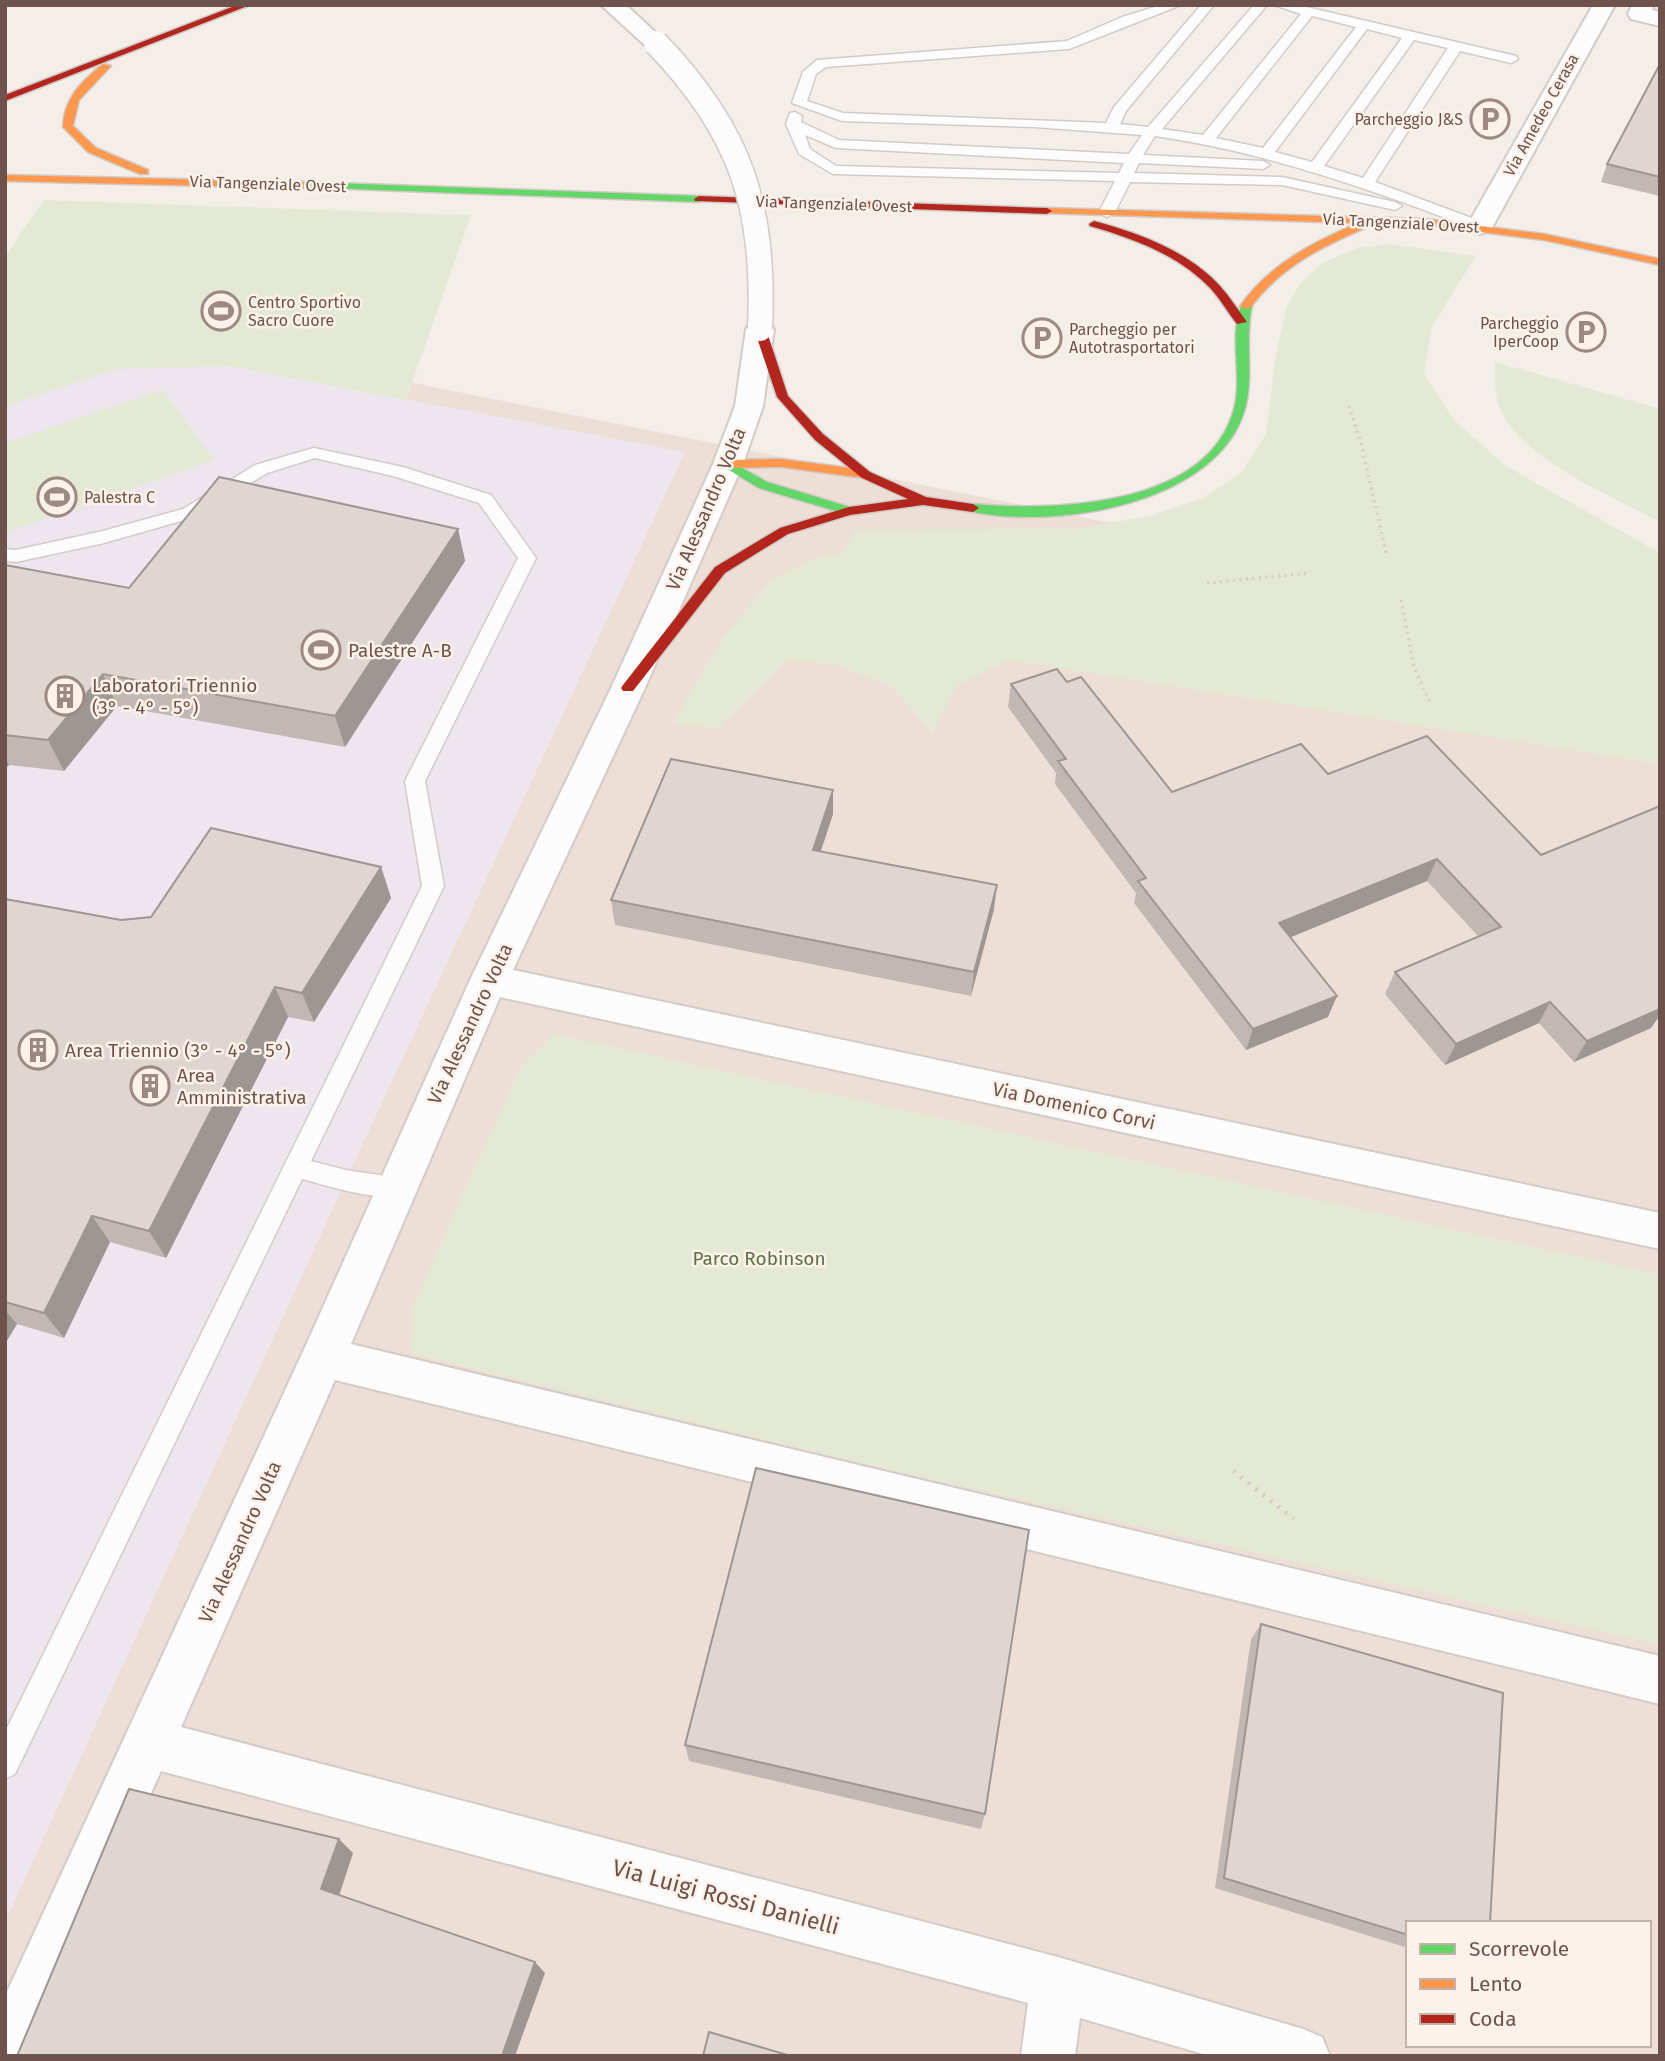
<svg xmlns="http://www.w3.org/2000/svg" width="1665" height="2061" font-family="'Fira Sans',sans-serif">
<rect width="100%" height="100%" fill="#f4eee8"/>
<path fill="#eddfd6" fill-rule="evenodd" d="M5 315 145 329 1660 633V2056H5ZM1408 1923H1649V2045H1408Z"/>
<path fill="#eee6ef" d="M230 366 685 452 346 1180 5 1922V406L116 369Z"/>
<path fill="#e4e9d4" d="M44 200 471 215 406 400 230 366 116 369 5 406V256Z
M1388 244 1476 256 1432 326 1424 374 1454 420 1506 466 1660 553V764L1009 660 957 685 932 734 893 687 838 665 789 659 717 728 673 723 722 639 771 580 814 559 844 552 855 530 1076 529 1154 515 1204 498 1243 471 1266 434 1276 354 1287 306 1300 284 1321 264 1357 248Z
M1495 362 1660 409V522C1611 495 1527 463 1501 411 1494 396 1495 378 1495 362Z
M163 390 214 460 5 533V443Z
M554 1034 1658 1274 1660 1645 831 1456 411 1353 412 1310 453 1215 522 1065Z"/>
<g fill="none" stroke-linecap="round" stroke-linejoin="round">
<g stroke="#d3cbc6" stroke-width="3">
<path id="lane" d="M1161 5H1181L1069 49 826 67 816 74 807 101 843 113 1106 123 1114 107 1201 5H1214L1126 111 1120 124 1148 127 1254 5H1267L1162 129 1203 135 1301 14 1274 5H1298L1516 56 1518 59 1511 63 1460 51 1375 182 1485 223 1488 226 1485 229H1475C1370 189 1266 152 1155 136L1143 155 1263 161 1270 165 1263 169 1139 163 1134 173 1282 177 1395 202 1402 206 1395 210 1282 185 1130 182 1115 212 1107 217 1099 212 1115 181 833 174 799 154 786 124 790 113 795 112 802 116 801 122 839 140 1129 154 1142 135 1034 127 842 121 792 103 803 72 817 60 1067 41 1122 17ZM1312 16 1356 27 1263 148 1216 138ZM1367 29 1402 38 1312 162 1275 152ZM1414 40 1448 48 1363 178 1324 166ZM805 135 836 148 1124 163 1119 173 836 166 810 149Z
M314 448 403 467 491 495 536 558 425 781 444 886 311 1161 346 1170 405 1179 408 1186 405 1193C379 1203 329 1186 302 1179L15 1774 5 1779V1732L422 886 405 781 518 558 479 503 393 476 315 458 267 473 195 517 104 543 16 562 5 561V549L16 550 103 531 183 509 255 465Z"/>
</g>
<g stroke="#d3cbc6" stroke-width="4">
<path id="street" d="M601 5H626L667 43 664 48H648Z
M1593 5H1615L1493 226 1489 231 1480 234 1471 231 1467 226Z
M1632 5H1654L1652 10 1660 12V26L1631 19 1628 14Z
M760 321 770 323 774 329 763 406 743 464 645 688 513 970 1660 1213V1249L500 997 351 1344 1660 1656V1704L335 1380 181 1727 1058 1957 1303 2029 1322 2037 1330 2056H1210L1080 2018 1075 2056H1021L1028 2003 161 1771 34 2056H5V1996L306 1345 470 980 611 688 713 464 735 406 746 329 750 323Z"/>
</g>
<g stroke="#d2c9c5" stroke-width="3">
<path id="fast" d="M304 182 699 196 704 199 699 202 300 187 299 185Z
M1242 304 1252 306C1244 341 1255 378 1244 412 1214 506 1051 530 969 511V505L973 504C1054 511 1207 508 1234 409 1243 375 1228 336 1242 304Z
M733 463 767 482 853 508 855 511 849 515 759 488 729 470 727 467Z"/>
</g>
<g stroke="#d2c9c5" stroke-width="3">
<path id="slow" d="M103 64 111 66 79 100 73 126 96 148 148 170V174H140L88 152 63 127C64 98 82 81 103 64Z
M5 175 304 182 309 185 304 188 5 181Z
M1047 208 1426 219 1544 234 1660 259V265L1544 240 1426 225 1367 223V227C1321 247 1280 267 1250 308L1246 309 1240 306C1270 264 1312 243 1358 223L1043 213 1042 211Z
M781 459 864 470 870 474 864 478 781 467 728 468 722 464 728 460Z"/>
</g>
<g stroke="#d2c9c5" stroke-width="3">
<path id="jam" d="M237 5H250L5 101V95Z
M699 196 1047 208 1052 211 1047 214 695 201 694 199Z
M1094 221C1139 233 1188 251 1220 286 1230 297 1238 310 1247 322L1237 324C1228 313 1221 300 1211 289 1179 255 1134 239 1090 226L1089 224Z
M760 326 766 329 788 396 823 434 870 472 926 497 973 504 979 508 973 512 923 505 850 515 788 534 725 573 633 691H623L621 688 623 685 715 567 780 528 849 507 908 499 862 478 815 440 777 397 754 329Z"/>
</g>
<path stroke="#d6ccca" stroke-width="3.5" stroke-dasharray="2 4.5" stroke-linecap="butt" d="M1349 406 1361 443 1387 557
M1207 583 1310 573
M1401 600 1414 667 1431 704"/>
<path stroke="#d6ccca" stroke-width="5" stroke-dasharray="2.5 7" stroke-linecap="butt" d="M1233 1471 1294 1519"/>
<use href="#lane" fill="#fdfcfc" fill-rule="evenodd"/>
<use href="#street" fill="#fdfcfc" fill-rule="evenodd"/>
<use href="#fast" fill="#63d668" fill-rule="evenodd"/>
<use href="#slow" fill="#ff974d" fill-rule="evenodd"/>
<use href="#jam" fill="#b3261e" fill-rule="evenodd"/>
<g stroke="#d3cbc6" stroke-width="27" stroke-linecap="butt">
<path id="street-bridge" d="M656 43C742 132 765 207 760 329"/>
</g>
<use href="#street-bridge" stroke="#fdfcfc" stroke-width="24"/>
</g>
<path fill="#c1b8b4" d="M1660 64V196L1601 182 1607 164Z
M458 529 465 561 345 747 117 706 64 771 9 765 5 769V565L129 588Z
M1067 682 1172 792 1328 774 1651 1028 1574 1062 1539 1023 1445 1065 1385 994 1395 972 1478 936 1427 881 1290 937 1328 1017 1246 1050 1134 903 1136 893 1055 784 1056 773 1008 707 1011 684Z
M833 790V814L821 851 994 909 971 996 615 925 611 900Z
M381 867 391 898 314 1022 288 1017 166 1258 110 1242 64 1338 17 1324 5 1344V899L121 920 151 917Z
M1261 1624 1408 1923V1948L1215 1888 1251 1639Z
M685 1745 985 1814 981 1829 689 1761Z"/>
<path fill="#9d9692" d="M458 529 465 561 345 747 335 716Z
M103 674 117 706 64 771 48 740Z
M5 758 9 765 5 769Z
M833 790V814L813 874V850Z
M1437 859 1427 881 1272 945 1279 923Z
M381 867 391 898 314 1022 302 993Z
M997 885 994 909 971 996 974 972Z
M275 987 288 1017 166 1258 149 1231Z
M1337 996 1328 1017 1246 1050 1253 1029Z
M1660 999V1015L1651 1028 1574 1062 1587 1041Z
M1550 1002 1539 1023 1445 1065 1456 1044Z
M92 1216 110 1242 64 1338 44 1313Z
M5 1310 17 1324 5 1344Z
M339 1839 353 1853 337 1902 321 1889Z
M535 1962 545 1973 515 2056H502Z"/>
<path fill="#e0d6d1" stroke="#9d9692" stroke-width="2" d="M1660 64V177L1607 164Z
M219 477 458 529 335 716 103 674 48 740 5 735V565L129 588Z
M1057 669 1067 682 1081 677 1172 792 1301 744 1328 774 1427 736 1541 855 1660 806V1009L1587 1041 1550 1002 1456 1044 1395 972 1501 927 1437 859 1279 923 1337 996 1253 1029 1138 881 1146 878 1058 761 1066 759 1011 684Z
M671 759 833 790 813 850 997 885 974 972 611 900Z
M211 828 381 867 302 993 275 987 149 1231 92 1216 44 1313 5 1302V899L121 920 151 917Z
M756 1468 1029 1530 985 1814 685 1745Z
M1261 1624 1503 1693 1490 1923H1408V1935L1224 1878Z
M129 1789 339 1839 321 1889 535 1962 502 2056H17Z
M709 2032 791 2056H703Z"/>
<defs>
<g id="parking-ring" transform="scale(2.0125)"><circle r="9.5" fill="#fdf2e9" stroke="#9d8983" stroke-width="1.5"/><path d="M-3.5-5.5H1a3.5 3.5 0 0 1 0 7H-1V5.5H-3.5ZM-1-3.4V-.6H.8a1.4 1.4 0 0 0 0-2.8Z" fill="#9d8983"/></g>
<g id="stadium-ring" transform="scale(2.0125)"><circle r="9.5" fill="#fdf2e9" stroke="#9d8983" stroke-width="1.5"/><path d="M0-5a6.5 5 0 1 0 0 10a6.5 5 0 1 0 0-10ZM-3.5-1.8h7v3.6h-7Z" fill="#9d8983"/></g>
<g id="building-ring" transform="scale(2.0125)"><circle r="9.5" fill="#fdf2e9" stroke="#9d8983" stroke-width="1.5"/><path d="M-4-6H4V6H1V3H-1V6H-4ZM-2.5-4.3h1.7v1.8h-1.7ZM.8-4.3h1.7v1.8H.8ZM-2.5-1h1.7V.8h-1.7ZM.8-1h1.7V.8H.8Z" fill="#9d8983"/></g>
</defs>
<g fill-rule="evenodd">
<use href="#parking-ring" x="1490" y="119"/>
<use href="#stadium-ring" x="221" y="311"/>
<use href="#parking-ring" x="1586" y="332"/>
<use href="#parking-ring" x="1042" y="338"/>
<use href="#stadium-ring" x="57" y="497"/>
<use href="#stadium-ring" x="321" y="650"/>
<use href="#building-ring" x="65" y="696"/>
<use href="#building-ring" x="38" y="1050"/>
<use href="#building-ring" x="150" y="1086"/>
</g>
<g text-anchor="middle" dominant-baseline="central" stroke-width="5" stroke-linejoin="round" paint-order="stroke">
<g font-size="16" fill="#6e534c" stroke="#fdf2e9">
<text transform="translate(1541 115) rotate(-61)">Via Amedeo Cerasa</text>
<text transform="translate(268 184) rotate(2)">Via Tangenziale Ovest</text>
<text transform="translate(834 204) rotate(2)">Via Tangenziale Ovest</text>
<text transform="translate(1401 223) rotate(3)">Via Tangenziale Ovest</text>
</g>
<g font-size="16" fill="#6e534c" stroke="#fdf2e9" text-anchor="start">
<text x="1463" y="119" text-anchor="end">Parcheggio J&amp;S</text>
<text x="248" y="302">Centro Sportivo<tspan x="248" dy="18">Sacro Cuore</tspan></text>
<text x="1559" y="323" text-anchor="end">Parcheggio<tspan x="1559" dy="18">IperCoop</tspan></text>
<text x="1069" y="329">Parcheggio per<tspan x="1069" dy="18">Autotrasportatori</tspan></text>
<text x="84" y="497">Palestra C</text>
</g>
<g font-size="19" fill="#6e534c" stroke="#fdf2e9">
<text transform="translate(706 509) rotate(-67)">Via Alessandro Volta</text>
<text transform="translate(470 1024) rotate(-65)">Via Alessandro Volta</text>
<text transform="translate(1074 1106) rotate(12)">Via Domenico Corvi</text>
<text transform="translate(240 1542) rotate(-66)">Via Alessandro Volta</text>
</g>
<g font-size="19" fill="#6e534c" stroke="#fdf2e9" text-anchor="start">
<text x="348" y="650">Palestre A-B</text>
<text x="92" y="685">Laboratori Triennio<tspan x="92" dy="22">(3° - 4° - 5°)</tspan></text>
<text x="65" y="1050">Area Triennio (3° - 4° - 5°)</text>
<text x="177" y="1075">Area<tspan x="177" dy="22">Amministrativa</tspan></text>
</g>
<g font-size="19" fill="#5a7346" stroke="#fdf2e9">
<text x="759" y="1258">Parco Robinson</text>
</g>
<g font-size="23" fill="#6e534c" stroke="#fdf2e9">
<text transform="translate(726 1897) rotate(15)">Via Luigi Rossi Danielli</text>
</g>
</g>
<rect width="1665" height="2061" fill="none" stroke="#6e534c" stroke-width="14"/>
<rect x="1406" y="1921" width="245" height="126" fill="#fdf2e9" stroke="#c4b2aa" stroke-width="2"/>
<rect x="1420" y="1944" width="35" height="10" fill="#63d668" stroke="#c4b2aa" stroke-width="2"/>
<text x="1469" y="1956" font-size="21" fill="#6e534c">Scorrevole</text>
<rect x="1420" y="1979" width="35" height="10" fill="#ff974d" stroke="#c4b2aa" stroke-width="2"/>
<text x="1469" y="1991" font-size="21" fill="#6e534c">Lento</text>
<rect x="1420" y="2014" width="35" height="10" fill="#b3261e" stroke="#c4b2aa" stroke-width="2"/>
<text x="1469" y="2026" font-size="21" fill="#6e534c">Coda</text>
</svg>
